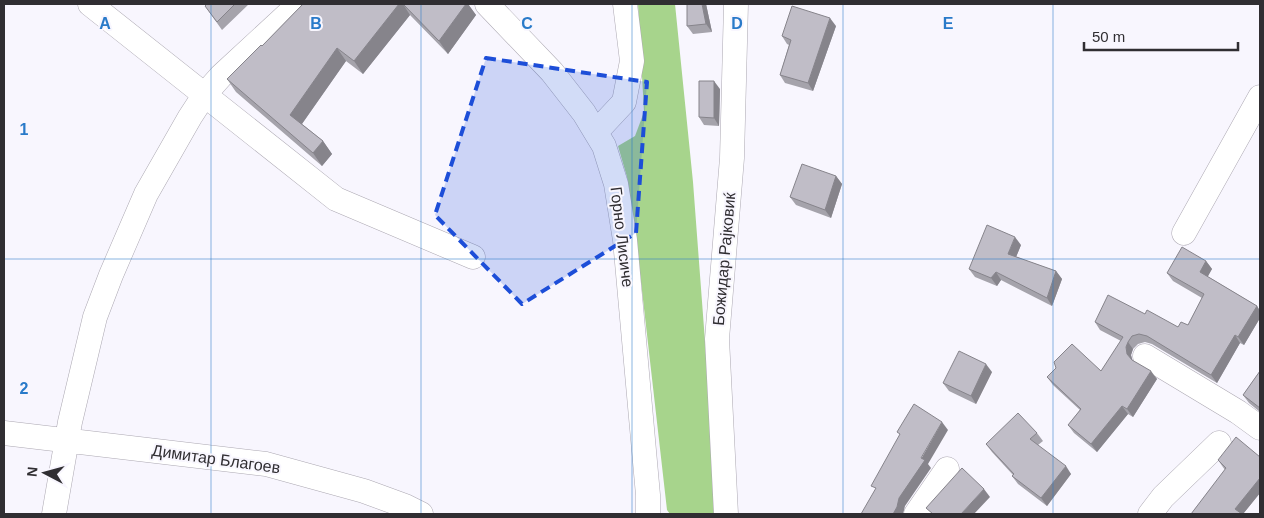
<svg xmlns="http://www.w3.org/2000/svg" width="1264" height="518" font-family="Arial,sans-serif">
<rect width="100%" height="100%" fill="#f8f6fe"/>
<path fill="#a7d48c" d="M638 4H675L693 182 718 514H670L667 510 641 282 627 177 618 146 635 136 644 112Z"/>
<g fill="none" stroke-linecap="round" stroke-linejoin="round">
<g stroke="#aca8b2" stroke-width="25">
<path id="minor" d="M90 4 336 199 473 257
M487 4 552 72 584 113 604 146 616 184 625 240 648 495V514
M596 132 624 102 632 61 625 4
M1184 233 1260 97
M1145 356 1238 412 1260 428
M4 433 266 464 364 491 405 506 421 514
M54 514 70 422 95 317 111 275 146 194 190 117 205 94 221 76 299 4
M726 514 717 339 732 158 736 4
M916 514 947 469
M1150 514 1163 497 1219 443"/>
</g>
<use href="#minor" stroke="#fff" stroke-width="24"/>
</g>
<path fill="#a5a3ab" d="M207 4H249L222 30 205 6Z
M303 4H468L476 15 448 54 410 15 363 74 346 61 302 124 323 141 332 154 322 166 236 92 227 79 262 46Z
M706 4 712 32 693 34 687 26Z
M836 26 813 91 785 83 780 75 789 45 787 44 782 36Z
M720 89 719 126 704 125 699 117Z
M836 176 842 184 831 218 796 205 790 197Z
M1021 245 1016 257 1056 271 1062 279 1052 306 1001 280 997 286 975 277 969 269Z
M1206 261 1212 269 1207 276 1257 306 1260 311V318L1244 345 1240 343 1217 383 1152 344 1145 342 1138 344 1133 349 1131 355 1132 360 1157 379 1133 417 1128 414 1097 452 1074 433 1068 425 1080 410 1053 385 1047 377 1101 371 1121 341 1100 330 1095 322 1145 314 1178 327 1188 325 1202 298 1173 281 1167 273Z
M1260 371V412L1249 403 1243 395Z
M992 372 976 404 949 391 943 383Z
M1037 433 1043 441 1038 445 1071 474 1047 506 1018 484 1012 476 1013 475 992 452 986 444Z
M1260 457V493L1243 514H1191L1225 470 1218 460Z"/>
<path fill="#86848b" d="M399 4H403L410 15 363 74 354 61Z
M466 4H468L476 15 448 54 439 41Z
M702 4H706L712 32 706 24Z
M830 18 836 26 813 91 808 83Z
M337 48 346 61 299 128 290 115Z
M714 81 720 89 719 126 714 118Z
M323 141 332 154 322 166 313 153Z
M836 176 842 184 831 218 825 210Z
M1015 237 1021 245 1014 262 1008 254Z
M1206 261 1212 269 1206 280 1200 272Z
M1056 271 1062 279 1052 306 1047 298Z
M996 272 1001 280 997 286 991 278Z
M1257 306 1260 311V318L1244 345 1238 337Z
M1235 335 1240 343 1217 383 1211 375Z
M1128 342 1133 349 1131 355 1133 362 1127 354 1126 347Z
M986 364 992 372 976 404 971 396Z
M1151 371 1157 379 1133 417 1127 409Z
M1122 406 1128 414 1097 452 1091 444Z
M942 422 948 430 928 464 931 468 905 506 903 514H893L899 498Z
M1066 466 1071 474 1047 506 1041 498Z
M1260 478V493L1243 514H1239L1235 509Z
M984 489 990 497 974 514H961Z"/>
<path fill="#c0bdc7" stroke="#86848b" d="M207 4H235L217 22 205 6Z
M303 4H399L354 61 337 48 290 115 323 141 313 153 227 79 261 45 262 46Z
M403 4H466L439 41Z
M687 4H702L706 24 687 26Z
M792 6 830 18 808 83 780 75 791 40 782 36Z
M699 81H714V118L699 117Z
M802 164 836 176 825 210 790 197Z
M987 225 1015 237 1008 254 1056 271 1047 298 996 272 991 278 969 269Z
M1182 247 1206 261 1200 272 1257 306 1238 337 1235 335 1211 375 1147 336 1139 334 1132 336 1128 342 1126 347 1127 354 1132 360 1151 371 1127 409 1122 406 1091 444 1068 425 1081 409 1047 377 1056 368 1054 362 1072 344 1101 371 1123 337 1095 322 1108 295 1145 314 1147 310 1178 327 1181 322 1188 325 1204 294 1167 273Z
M959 351 986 364 971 396 943 383Z
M1260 371V408L1243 395Z
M914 404 942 422 921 458 925 460 899 498 897 507 893 514H861L876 488 871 486 900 434 897 432Z
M1018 413 1037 433 1030 439 1066 466 1041 498 1012 476 1014 474 986 444Z
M1236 437 1260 457V478L1235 509 1242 514H1191L1226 468 1218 460Z
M962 468 984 489 961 514H933L926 508Z"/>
<path fill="#1d4ed8" fill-opacity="0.2" stroke="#1d4ed8" stroke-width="4" stroke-dasharray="10 6" stroke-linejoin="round" d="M486 58 647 82 636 233 522 304 435 215Z"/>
<path fill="none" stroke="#297ac9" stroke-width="1" stroke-opacity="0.55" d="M211 4V514M421 4V514M632 4V514M843 4V514M1053 4V514M4 259H1260"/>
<g text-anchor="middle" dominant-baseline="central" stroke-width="4" stroke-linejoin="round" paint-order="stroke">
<g font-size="16" fill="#302e32" stroke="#f8f6fe">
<text transform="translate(622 237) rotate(83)">Горно Лисиче</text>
<text transform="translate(724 259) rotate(-85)">Божидар Рајковиќ</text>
<text transform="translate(216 459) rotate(8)">Димитар Благоев</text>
</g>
</g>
<g font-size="16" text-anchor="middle" font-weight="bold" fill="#297ac9" stroke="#f8f6fe" stroke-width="4" stroke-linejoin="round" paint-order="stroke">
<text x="105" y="29">A</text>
<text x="316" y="29">B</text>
<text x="527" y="29">C</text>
<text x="737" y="29">D</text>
<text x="948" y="29">E</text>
<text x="24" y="135">1</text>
<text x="24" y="394">2</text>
</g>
<rect width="1264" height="518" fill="none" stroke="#302e32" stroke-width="10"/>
<g transform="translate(45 473) rotate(276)" stroke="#f8f6fe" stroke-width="4" paint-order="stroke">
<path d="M0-4L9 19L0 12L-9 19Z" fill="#302e32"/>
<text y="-8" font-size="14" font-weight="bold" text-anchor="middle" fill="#302e32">N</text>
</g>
<path d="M1084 42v8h154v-8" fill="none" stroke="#302e32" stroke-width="2.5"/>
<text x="1092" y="42" font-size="15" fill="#302e32" stroke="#f8f6fe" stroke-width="4" paint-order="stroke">50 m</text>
</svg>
